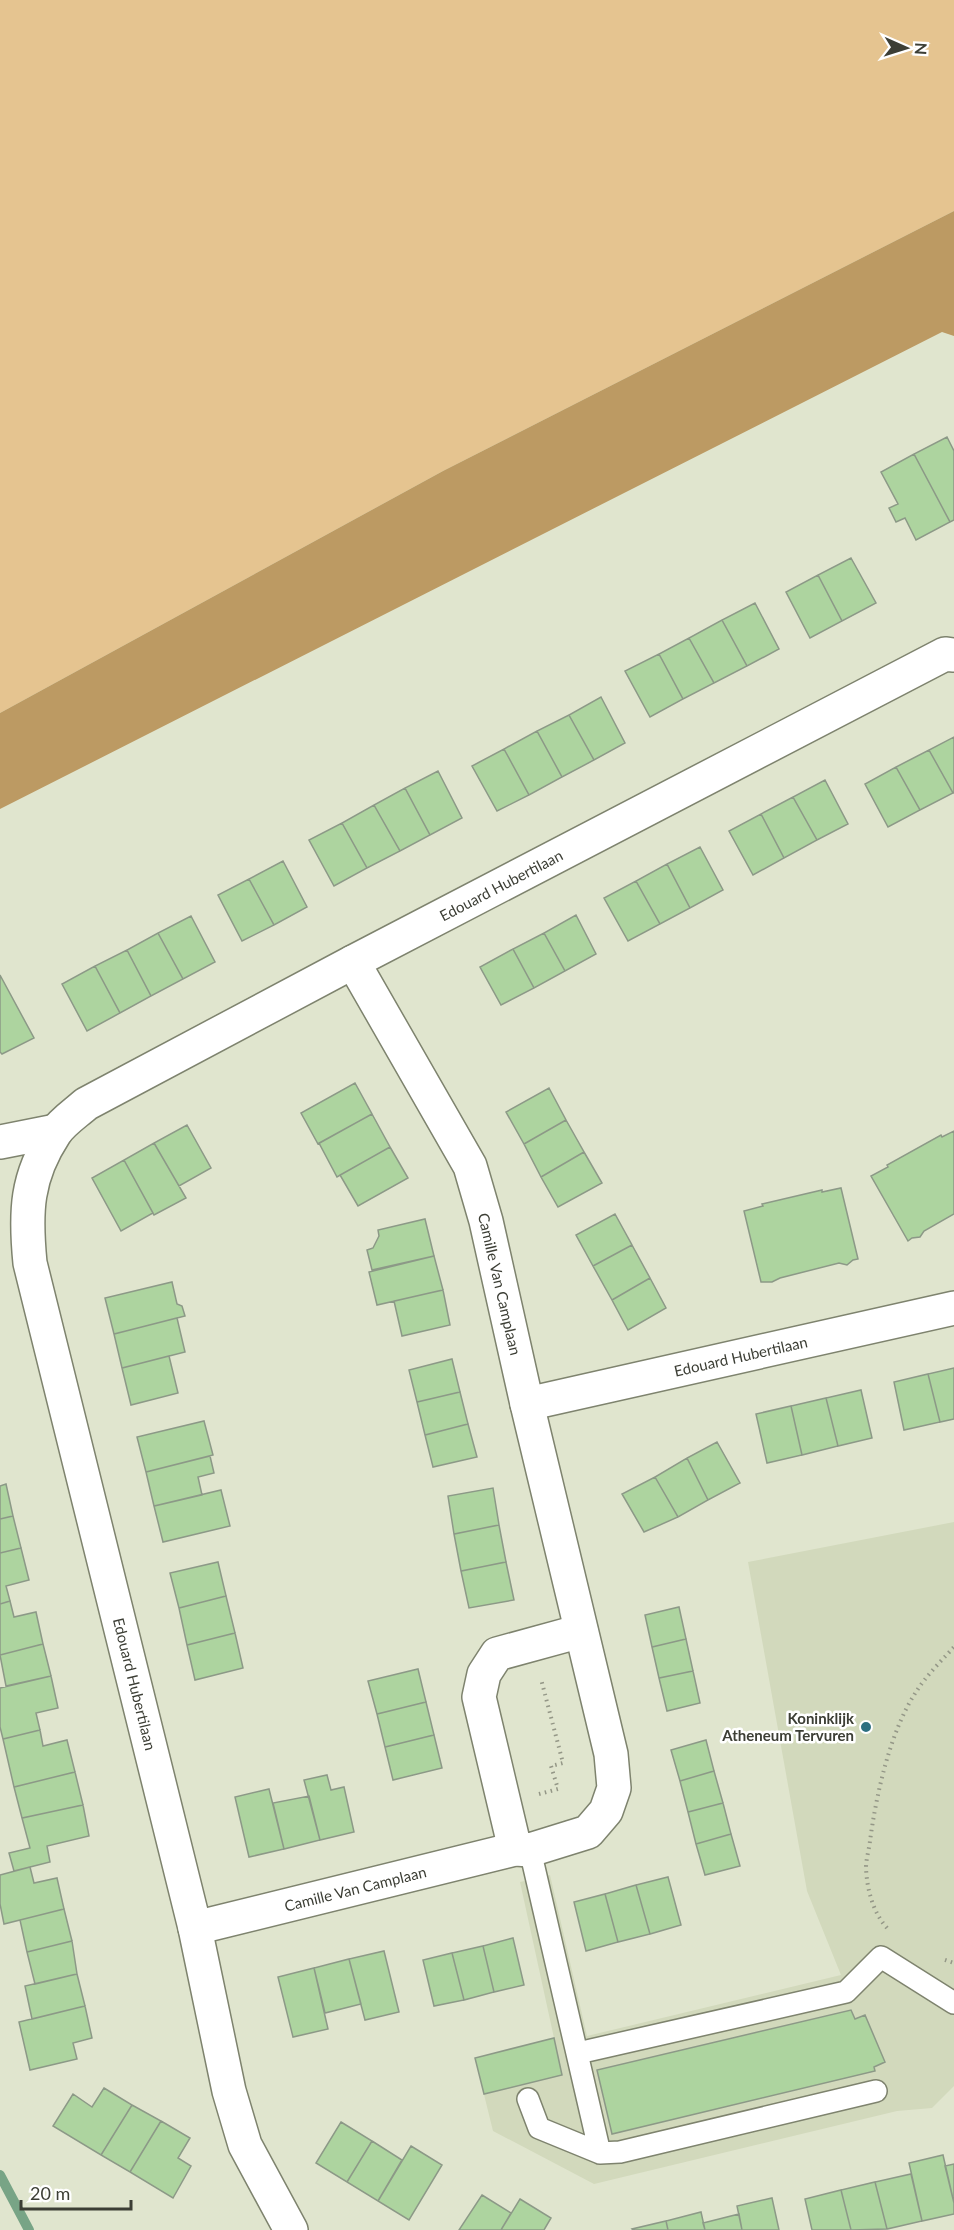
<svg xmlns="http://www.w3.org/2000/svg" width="954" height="2230" font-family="Lato,sans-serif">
<rect width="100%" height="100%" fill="#e0e5ce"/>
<path fill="#d2d9bc" d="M954 1522V2086L932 2108 897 2111 594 2184 493 2131 475 2058 554 2038 520 1882 550 1875 587 2036 841 1975 807 1891 748 1562Z"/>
<path fill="#e5c490" d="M0 0H954V211L443 471 0 713Z"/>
<path fill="#bc9a63" d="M954 211V336L942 332 0 809V713L443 471Z"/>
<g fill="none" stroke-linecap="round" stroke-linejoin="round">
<path stroke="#78a486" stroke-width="10" d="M0 2175 29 2230"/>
</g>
<path fill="#add49f" stroke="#8c9987" stroke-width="1.5" d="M947 437 954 451V520L950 522 914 454Z
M914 454 950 522 916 540 905 518 896 522 889 508 898 504 881 472Z
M851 558 876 603 842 621 818 575Z
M818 575 842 621 810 638 786 592Z
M755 603 779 649 747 666 722 620Z
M722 620 747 666 714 683 689 638Z
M689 638 714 683 683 699 659 654Z
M659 654 683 699 650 717 625 671Z
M601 697 625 743 594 760 569 715Z
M569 715 594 760 562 777 537 731Z
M537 731 562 777 529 795 504 749Z
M954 737V793H953L929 750Z
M504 749 529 795 497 811 472 766Z
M929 750 953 793 920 810 896 767Z
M896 767 920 810 888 827 865 784Z
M438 771 462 818 430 835 405 788Z
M825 780 848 824 817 840 793 797Z
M405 788 430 835 400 851 374 805Z
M793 797 817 840 784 858 761 814Z
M374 805 400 851 367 868 342 823Z
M761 814 784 858 753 875 729 831Z
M342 823 367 868 334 886 309 840Z
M700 847 723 890 690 908 667 864Z
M283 861 307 907 274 925 249 879Z
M667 864 690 908 660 924 636 881Z
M249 879 274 925 242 941 218 895Z
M636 881 660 924 628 941 604 898Z
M576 915 596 954 565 971 544 933Z
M191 916 215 962 183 979 158 933Z
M158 933 183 979 151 996 127 950Z
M544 933 565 971 534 988 513 949Z
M513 949 534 988 501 1005 480 967Z
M127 950 151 996 120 1013 95 966Z
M95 966 120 1013 87 1031 62 984Z
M0 975 34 1038 2 1054 0 1052Z
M355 1083 372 1114 318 1144 301 1113Z
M549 1088 566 1120 524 1144 506 1112Z
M372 1114 390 1147 337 1177 319 1143Z
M566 1120 584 1152 541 1177 524 1144Z
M187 1125 211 1168 179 1186 154 1143Z
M954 1131V1214L924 1231 920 1237 912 1238 908 1241 871 1176 888 1167 887 1165 941 1135 942 1137Z
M154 1143 186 1198 154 1215 124 1160Z
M390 1147 408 1178 358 1206 340 1175Z
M584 1152 602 1183 558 1207 541 1177Z
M124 1160 153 1213 121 1231 92 1178Z
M841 1188 858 1259 853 1260 847 1265 839 1263 780 1278 772 1282H761L744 1211 763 1206 762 1204 822 1190V1192Z
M615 1214 632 1245 593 1266 576 1235Z
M425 1219 434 1256 372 1270 367 1250 373 1248 379 1236 378 1230Z
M632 1245 650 1278 612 1300 593 1266Z
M434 1256 443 1290 377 1305 369 1272Z
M650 1278 666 1308 628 1330 612 1300Z
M172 1282 177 1304 182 1306 185 1316 114 1334 105 1298Z
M443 1290 450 1325 402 1336 394 1301Z
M177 1318 185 1352 122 1368 114 1334Z
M169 1356 178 1393 131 1405 122 1368Z
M452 1359 460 1392 417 1402 409 1370Z
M954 1368V1419L940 1422 928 1374Z
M928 1374 940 1422 904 1430 894 1382Z
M861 1390 872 1438 838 1446 826 1398Z
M460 1392 468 1424 425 1435 417 1402Z
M826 1398 838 1446 802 1455 791 1406Z
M791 1406 802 1455 767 1463 756 1414Z
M204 1421 213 1455 146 1472 137 1437Z
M468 1424 477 1457 433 1467 425 1435Z
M717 1442 740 1483 708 1500 687 1458Z
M210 1456 214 1473 198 1477 202 1495 154 1506 146 1472Z
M687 1458 708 1500 678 1517 655 1477Z
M655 1477 678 1517 644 1532 622 1494Z
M6 1484 13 1516 0 1519V1486Z
M493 1488 499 1525 454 1534 448 1496Z
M221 1490 230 1526 163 1542 154 1506Z
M13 1516 21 1548 0 1553V1519Z
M499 1525 506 1562 461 1571 454 1534Z
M21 1548 29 1580 6 1586 10 1601 0 1604V1553Z
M218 1562 226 1596 179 1608 170 1573Z
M506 1562 514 1600 469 1608 461 1571Z
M226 1596 235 1633 187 1645 179 1608Z
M10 1601 14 1617 36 1612 43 1644 0 1655V1604Z
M679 1607 686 1639 652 1647 645 1615Z
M235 1633 243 1668 195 1680 187 1645Z
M686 1639 693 1671 659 1678 652 1647Z
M43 1644 51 1676 6 1686 0 1655Z
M418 1669 426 1702 377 1714 368 1681Z
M693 1671 700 1703 667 1711 659 1678Z
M51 1676 58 1708 36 1713 40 1730 3 1739 0 1727V1688Z
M426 1702 434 1735 385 1747 377 1714Z
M40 1730 43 1746 67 1740 75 1772 14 1787 3 1739Z
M434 1735 442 1768 393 1780 385 1747Z
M706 1740 714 1771 680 1781 671 1750Z
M714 1771 723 1803 688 1812 680 1781Z
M75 1772 83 1805 22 1818 14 1787Z
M327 1775 331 1790 344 1787 354 1832 320 1840 304 1780Z
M269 1789 284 1849 249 1857 235 1797Z
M309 1796 320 1840 284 1849 273 1803Z
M723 1803 731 1834 696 1844 688 1812Z
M83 1805 89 1836 47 1846 50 1862 14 1871 9 1853 30 1848 22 1818Z
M731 1834 740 1866 705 1875 696 1844Z
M30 1867 34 1883 57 1878 64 1909 4 1924 0 1904V1875Z
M668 1877 681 1925 650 1934 636 1885Z
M636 1885 650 1934 618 1942 605 1894Z
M605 1894 618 1942 586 1951 574 1902Z
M64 1909 72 1941 27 1952 20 1920Z
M513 1938 524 1985 494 1992 483 1946Z
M72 1941 77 1974 35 1984 27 1952Z
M483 1946 494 1992 464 2000 452 1953Z
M384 1951 399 2012 365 2020 349 1959Z
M452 1953 464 2000 434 2006 423 1960Z
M349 1959 361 2004 325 2013 314 1968Z
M314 1968 328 2029 293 2037 278 1977Z
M77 1974 85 2006 32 2019 25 1986Z
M85 2006 92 2038 73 2043 77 2059 30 2070 19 2022Z
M851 2010 855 2019 865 2015 885 2062 874 2067 875 2071 612 2134 597 2070Z
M554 2038 562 2075 484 2094 475 2058Z
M104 2088 132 2105 101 2155 53 2126 73 2094 92 2107Z
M132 2105 161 2121 130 2172 101 2155Z
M161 2121 190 2138 178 2158 191 2166 173 2198 130 2172Z
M341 2122 372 2141 347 2182 316 2163Z
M372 2141 402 2160 378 2201 347 2182Z
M411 2146 442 2165 409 2220 378 2201Z
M943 2155 954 2203V2214L922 2221 909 2163Z
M954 2164V2203L945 2166Z
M911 2174 922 2221 887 2229 875 2182Z
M875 2182 887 2229 851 2230 841 2190Z
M841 2190 851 2230H812L805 2199Z
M482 2195 511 2213 501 2230H459Z
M772 2198 779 2230H742L737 2206Z
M520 2199 551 2218 544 2230H501Z
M701 2212 705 2230H668L666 2221Z
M739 2214 742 2230H705L703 2223Z
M666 2221 668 2230H633L632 2229Z"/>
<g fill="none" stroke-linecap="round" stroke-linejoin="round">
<g stroke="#7e836e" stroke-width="24">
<path id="service" d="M530 1850 600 2153
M578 2053 846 1992 881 1957 954 2003
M528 2099 539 2128 600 2153 620 2152 876 2091"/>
</g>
<g stroke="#7e836e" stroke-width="36">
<g id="minor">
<path d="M0 1142 56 1131"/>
<path id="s1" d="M527 1404 954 1308"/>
<path d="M515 1849 479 1697 484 1674 497 1654 581 1631"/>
<path id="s2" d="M195 1928 515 1849 530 1850 588 1832 606 1811 614 1788 611 1754 527 1404 486 1221 470 1166 353 962"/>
<path id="s3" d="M291 2230 245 2145 229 2091 195 1928 30 1263C25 1212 26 1177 55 1133 62 1122 76 1113 86 1104L353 962 945 654 954 655"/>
</g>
</g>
<path stroke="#949787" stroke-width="4" stroke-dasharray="1.5 4.5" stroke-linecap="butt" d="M539 1794 558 1789 551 1766 563 1763 541 1679
M887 1928C873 1912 867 1890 866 1868 866 1859 869 1850 870 1841 876 1796 890 1731 916 1692 926 1676 941 1661 954 1647
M945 1960 954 1963"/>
<use href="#service" stroke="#fff" stroke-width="21"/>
<use href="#minor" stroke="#fff" stroke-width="33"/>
</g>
<circle fill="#2c6f80" stroke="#fff" stroke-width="2" cx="866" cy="1727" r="6"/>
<g text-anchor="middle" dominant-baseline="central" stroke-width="5" stroke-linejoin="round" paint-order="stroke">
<g font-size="15" fill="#3c3e35" stroke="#fff">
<text stroke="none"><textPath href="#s3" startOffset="1652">Edouard Hubertilaan</textPath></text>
<text transform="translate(500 1284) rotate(77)">Camille Van Camplaan</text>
<text stroke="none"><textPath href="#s1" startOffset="219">Edouard Hubertilaan</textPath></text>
<text transform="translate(135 1684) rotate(76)">Edouard Hubertilaan</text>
<text stroke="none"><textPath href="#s2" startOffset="165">Camille Van Camplaan</textPath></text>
</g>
<g font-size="15" font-weight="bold" fill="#3c3e35" stroke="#fff" text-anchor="end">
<text x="854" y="1718">Koninklijk<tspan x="854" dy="17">Atheneum Tervuren</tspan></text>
</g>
</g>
<g transform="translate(906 48) rotate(93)" stroke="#ffffff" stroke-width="4.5" paint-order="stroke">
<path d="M0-4.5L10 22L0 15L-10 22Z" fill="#3c3e35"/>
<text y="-9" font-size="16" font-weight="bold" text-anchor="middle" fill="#3c3e35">N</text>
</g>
<path d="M21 2200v9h110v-9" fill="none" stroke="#3c3e35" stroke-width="3"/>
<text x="30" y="2200" font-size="18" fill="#3c3e35" stroke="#ffffff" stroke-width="4.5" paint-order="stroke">20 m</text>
</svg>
